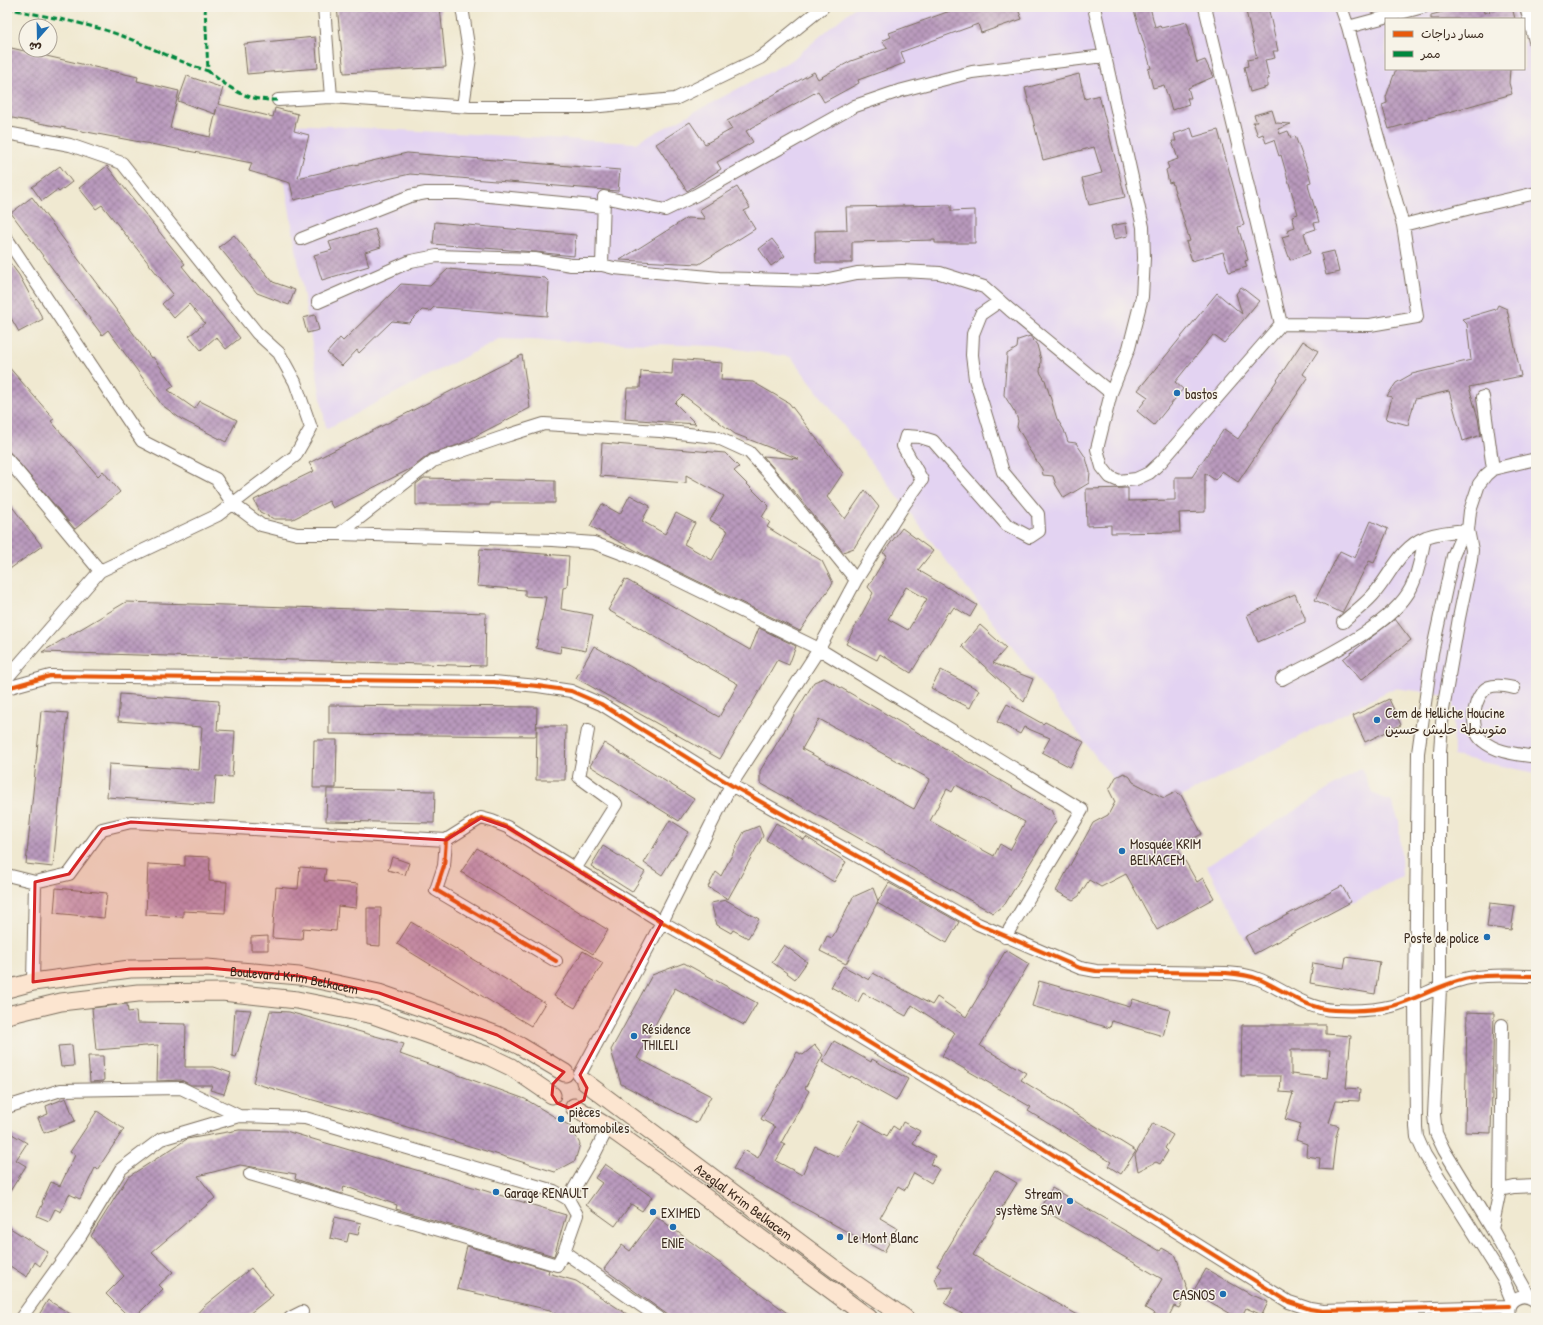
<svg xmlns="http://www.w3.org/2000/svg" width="1543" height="1325" font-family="'Patrick Hand','Playpen Sans Arabic',sans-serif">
<defs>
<pattern id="building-cross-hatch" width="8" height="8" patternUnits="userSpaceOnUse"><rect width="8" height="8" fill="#b99abd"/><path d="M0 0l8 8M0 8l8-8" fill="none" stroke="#987e99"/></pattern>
</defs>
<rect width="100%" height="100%" fill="#f7f3e8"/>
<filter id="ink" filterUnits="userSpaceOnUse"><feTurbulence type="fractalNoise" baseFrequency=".025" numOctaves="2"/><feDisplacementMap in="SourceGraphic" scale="8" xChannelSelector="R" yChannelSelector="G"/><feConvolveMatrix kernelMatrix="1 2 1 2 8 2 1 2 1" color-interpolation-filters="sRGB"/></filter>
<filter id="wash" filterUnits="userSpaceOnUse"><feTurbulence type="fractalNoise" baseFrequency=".012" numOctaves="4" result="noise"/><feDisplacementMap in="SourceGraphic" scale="16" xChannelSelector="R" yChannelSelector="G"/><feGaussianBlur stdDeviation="0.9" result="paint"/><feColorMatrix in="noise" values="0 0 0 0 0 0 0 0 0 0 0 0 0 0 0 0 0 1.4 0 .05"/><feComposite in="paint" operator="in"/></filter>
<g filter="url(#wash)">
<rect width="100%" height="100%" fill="#f0e9d1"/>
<path fill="#e3d3f2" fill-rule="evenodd" d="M855 7H1536V773L1454 756 1453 698 1426 692 1394 688 1169 803 1119 787 791 357 717 346 499 339 326 429 275 123 636 143 792 60ZM1386 19H1524V69H1386Z
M1362 768 1372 793 1391 801 1399 821 1402 876 1253 955 1207 866Z"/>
<g id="blocks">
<path fill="url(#building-cross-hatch)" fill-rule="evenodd" d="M337 7H440L446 67 344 73Z
M961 7H1017L1022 19 981 33 978 24 901 52 905 63 858 80 859 83 824 102 818 91 746 131 753 142 717 162 721 169 687 191 656 144 690 122 705 144 732 129 727 121 814 72 818 79 851 61 888 48 882 41 891 37 889 33Z
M1133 7H1150L1155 27 1160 25 1161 28 1187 22 1197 63 1205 60 1213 77 1188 88 1191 98H1187L1189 104 1172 110 1164 85 1153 88 1148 69 1151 68Z
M1245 7H1268L1278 51H1273L1275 58 1265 60 1269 79H1267V87L1250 92 1244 67 1248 66 1247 60 1257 58Z
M1461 7H1483L1484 13 1506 7H1512L1515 19H1431V15Z
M315 37 318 68 247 74 244 44Z
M7 47 138 77 137 81 179 91 170 128 210 137 217 107 215 114 178 101 187 76 223 88 218 104 273 117 275 108 298 114 294 131 309 135 298 178 407 153 620 170 618 191 410 174 294 200 290 183 249 171 252 163 7 117Z
M1396 69H1510L1509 83 1512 94 1389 129 1382 105 1387 103 1386 97Z
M1079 74 1085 99 1099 95 1125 197 1089 205 1082 178 1102 173 1094 147 1043 160 1025 88Z
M1272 110 1276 123 1291 124 1278 129 1280 134 1288 131 1291 138 1295 136 1308 171 1311 182 1308 183 1309 189 1319 222 1314 223 1316 229 1304 233 1310 253 1290 260 1282 237 1289 235 1287 230 1295 227 1292 216 1298 214 1281 155 1279 156 1274 140 1266 143 1263 134 1258 136 1253 122H1257L1254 115Z
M1191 128 1194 137 1218 130 1244 225 1238 227 1248 260 1245 261 1247 267 1229 272 1223 252 1192 261 1186 242 1190 241 1172 182 1169 183 1166 170 1169 168 1167 163 1178 159 1172 141H1176L1174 134Z
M60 166 72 182 59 192 57 190 42 201 32 187Z
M107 166 185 264 182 266 240 338 226 349 216 337 201 350 189 336 205 323 189 304 174 318 162 304 173 294 102 205 96 209 79 188Z
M737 187 750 208 744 211 755 229 699 264 620 260 687 218 705 219 699 210Z
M32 197 123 319 151 358 153 357 174 386 168 390 195 409 200 401 237 420 226 442 181 419 162 405 108 330 102 335 11 213Z
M951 205V211L975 210V243H935V240L852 242V263H816L815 231 847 230 846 207Z
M435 222 576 235 574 256 535 252 433 244Z
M1126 223 1128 236 1114 239 1111 226Z
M375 229 381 247 365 252 369 266 322 280 314 255 332 250 329 242Z
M234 235 273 282 295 290 289 305 257 293 219 247Z
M772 239 785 256 771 266 759 249Z
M1334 251 1339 272 1326 275 1321 254Z
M7 259 19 275 43 319 19 332 7 311Z
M448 269 545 278 549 282 547 316 434 307 430 311 422 310 409 323 392 321 359 353 357 350 342 366 327 353 340 338 343 341 401 284 430 286Z
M1241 287 1259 301 1224 343 1213 335 1175 382 1183 389 1154 425 1137 411 1148 397 1138 390 1217 293 1242 314 1236 294Z
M1498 305 1507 309 1521 376 1469 387 1478 418 1481 435 1463 441 1449 391 1415 399 1408 425 1386 419 1392 397 1387 396 1396 383 1412 374 1471 360 1467 324 1462 319 1496 309Z
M315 315 319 330 307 333 303 318Z
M1030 336 1037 345 1041 360 1040 372 1045 380 1057 419 1064 430 1068 442 1076 443 1086 458 1090 472 1089 483 1064 498 1056 485 1053 476 1043 475 1042 469 1026 445V442L1017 427 1018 421 1016 414 1004 395 1007 354 1017 348 1018 340Z
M1303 341 1318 351 1303 374 1308 378 1238 482 1222 471 1215 480 1205 473V512L1179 513 1180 532 1111 533V525L1087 526 1086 489 1128 488V501L1175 500V477H1192L1224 429 1238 439Z
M522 355 530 408 458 445 430 454 412 468 333 508 329 501 293 519H274L260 512 254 500 314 471 309 463Z
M673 359 722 363 721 380 753 382 789 403 843 473 827 497 845 519 865 490 879 507 854 548 843 552 797 495 763 456 799 459 735 434 683 395 675 403 696 424 625 419 627 388H640L641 371 672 374Z
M7 365 54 419 51 421 98 476 103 471 120 492 75 529 7 449Z
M602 443 725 453 739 467 734 471 769 506 762 517 770 522 767 527 822 561 833 583 800 631 648 557 590 526 602 504 620 514 630 495 650 506 642 521 665 534 676 513 695 523 684 544 712 560 728 531 710 520 724 496 686 475V483L600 476Z
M424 478 555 481V503H490V505H416V484Z
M7 500 42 546 7 571Z
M1371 521 1388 529 1374 563 1369 561 1342 613 1315 600 1340 551 1355 558Z
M902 528 933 551 918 570 977 605 970 617 954 607 950 613 948 612 911 673 880 654 877 660 846 644 873 593 868 587 887 555 883 553ZM906 587 927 599 908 630 888 619Z
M480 549 569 556 567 587 563 588 561 609 593 615 586 651 561 646 560 653 536 648 546 597 525 596V590L477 586Z
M625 579 750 650 759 628 796 646 789 665 777 660 720 759 576 678 594 646 719 717 738 684 608 610Z
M1295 594 1305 618V622L1258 642 1247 615Z
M126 602 486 613 485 666 42 652Z
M1395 619 1411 640 1361 680 1343 659Z
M980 625 1006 648 993 663 1033 679 1024 702 962 646Z
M941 670 979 690 970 708 931 688Z
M824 678 1051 810 1056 821 1005 904 993 913 760 783V771L814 682ZM819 719 930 779 914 809 802 749ZM956 785 1025 822 1010 850 1000 844 994 856 930 821 947 789 952 792Z
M120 694 219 701 217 730 235 731 232 777 216 776 214 805 107 797 109 764 199 770 202 727 118 721Z
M1389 699 1401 725 1365 742 1353 716Z
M1007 704 1043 724 1045 722 1084 742 1070 767 1042 752 1050 738 1024 727 1020 734 997 722Z
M329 705 537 707 536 736 329 734Z
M41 711 68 713 53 867 26 864Z
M537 726H566L565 780H536Z
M314 740H337L336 788H313Z
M604 743 694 799 679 821 590 766Z
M1124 773 1130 777 1133 782 1164 798 1176 792 1181 795 1202 834 1177 847 1197 882 1203 878 1214 898 1157 930 1126 874 1101 887 1089 880 1079 896 1073 900 1056 891 1093 823 1108 815 1115 802 1109 790 1116 777Z
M327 789 435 791 434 823 326 821Z
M670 820 689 832 662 875 644 863Z
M776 823 804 840 806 837 846 862 834 882 766 840Z
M759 826 763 836 728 899 708 887 716 872 721 876 744 832Z
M603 846 645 872 632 892 591 866Z
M477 848 608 930 593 954 461 872Z
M185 856 210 857 209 881 227 882 225 913 183 911V917L146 915 148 864 185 866Z
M392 857 409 863 405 875 388 870Z
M300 867 326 869 324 881 358 884 356 908 338 906 336 931 303 928 302 940 272 938 276 887 298 889Z
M889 883 959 922 947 943 877 903Z
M1342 886 1351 902 1254 954 1245 937Z
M56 888 107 893 104 918 54 913Z
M873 888 878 901 846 964 820 951 827 936 832 938 853 897Z
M726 900 759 919 748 938 733 930 731 933 717 925 711 903Z
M1490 903 1515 906 1511 930 1487 927Z
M367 908H381L380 946 367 945Z
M411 922 545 1003 531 1026 397 944Z
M268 936V950H251V937Z
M784 945 807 962 795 979 772 962Z
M1006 950 1029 964 980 1046 1026 1073 1021 1080 1136 1151 1121 1174 1108 1166 1111 1162 1028 1111 1031 1107 942 1056 955 1033 912 1005 906 1016 863 993 858 1002 831 987 843 966 869 980 873 973 932 1005 937 997 966 1017Z
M583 951 603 963 575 1008 554 996Z
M1346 957 1380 962 1375 994 1310 983 1313 963 1344 968Z
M684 963 757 1003 744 1025 675 988 637 1058 711 1096 697 1123 621 1084 611 1050 652 975Z
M1039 981 1130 1007 1133 999 1170 1010 1163 1036 1112 1021 1110 1028 1032 1006Z
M127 1004 128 1012 136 1011 137 1023 186 1024 185 1067H214L231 1073 224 1094 210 1090 212 1085H191L181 1080 157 1081 158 1045 96 1050 92 1008Z
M235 1009 251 1010 236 1057 232 1056Z
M270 1011 289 1012 404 1044 400 1054 525 1099 570 1126 580 1144 575 1161 555 1172 384 1120 253 1083Z
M1467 1012 1494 1013 1491 1133 1465 1132Z
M1242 1025H1326V1034L1351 1036 1346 1088 1360 1089 1359 1101 1336 1100 1329 1123 1339 1126 1336 1137 1332 1170 1319 1169 1320 1158 1306 1156 1307 1144 1296 1140 1301 1124 1285 1119 1293 1093 1280 1092 1281 1076H1241ZM1291 1050H1330L1327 1078 1291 1074Z
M834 1041 871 1062 872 1059 908 1079 896 1101 851 1076 850 1078 822 1062Z
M72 1045 74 1066 61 1067 58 1046Z
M815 1045 823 1055 805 1088 809 1091 781 1143 785 1145 776 1161 802 1175 815 1146 838 1157 860 1120 887 1136 893 1126 899 1130 903 1122 920 1131 913 1144 935 1156 930 1164 939 1169 931 1183 914 1173 905 1190 898 1186 880 1218 897 1228 884 1252 733 1169 744 1150 758 1158 775 1127 761 1119 797 1052 803 1055Z
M88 1056H103L104 1081 90 1082Z
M66 1098 75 1121 44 1133 38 1118 48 1114 46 1106Z
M97 1111 124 1129 97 1170 95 1168 80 1199 69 1194 61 1212 55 1209 49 1221 37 1216 43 1203 42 1202 51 1182 60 1186 75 1155 70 1152Z
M1153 1123 1173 1135 1165 1148 1168 1151 1160 1164 1156 1162 1138 1171 1135 1155Z
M239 1130 286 1131 566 1215 554 1256 396 1209 397 1205 344 1186 342 1194 295 1179 296 1174 240 1165 198 1176 215 1198 152 1252 173 1272 159 1285 163 1289 134 1318H130L106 1294 124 1276 91 1236 128 1177 187 1139Z
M7 1131 27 1143 16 1160 26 1166 7 1196Z
M605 1164 652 1197 642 1211 631 1204 615 1226 586 1205 602 1183 595 1178Z
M995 1170 1017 1183 973 1255 1083 1318H969L944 1303 954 1287 939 1288 935 1279 941 1268 937 1266Z
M1052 1188 1160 1251 1162 1248 1176 1256 1188 1291 1179 1308 1174 1306 1168 1318H1162L1145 1308 1162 1279 1040 1208Z
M656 1216 794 1318H672L604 1269 622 1245 630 1251Z
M335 1217 361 1223 358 1235 349 1233 347 1242 330 1238Z
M7 1226 48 1252 40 1266 35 1262 27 1277 7 1264Z
M467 1246 549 1270 548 1273 576 1281 633 1318H561L550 1310 457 1289Z
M251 1268 273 1295 244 1318H193L204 1306Z
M1206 1269 1255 1297V1296L1268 1302 1262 1315 1246 1308 1241 1318H1238L1193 1292Z
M48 1300 77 1318H37Z"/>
</g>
</g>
<g filter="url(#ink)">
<use href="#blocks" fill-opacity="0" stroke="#7a6d5d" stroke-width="1"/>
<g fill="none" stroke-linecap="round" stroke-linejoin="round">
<g stroke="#7a6d5d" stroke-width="14">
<path id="street" d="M324 7 331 97
M462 7 470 58 463 106
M1094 7 1143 227 1144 258 1142 297 1129 348 1111 393 1097 449 1102 467 1110 477 1119 481 1136 479 1149 473 1161 462 1281 324 1370 325 1417 317 1403 225 1369 106 1348 27 1341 7
M1205 7 1281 324
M1526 7 1536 45
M1348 27 1423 7
M1104 56 972 72 899 91 855 106 696 195 665 210 604 197 602 265 614 268 719 278 819 281 857 273 902 271 940 273 984 287 1010 310 1111 393
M278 100 331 97 470 107H590L675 99 760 58 823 7
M7 133 70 145 122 163 257 333 279 353 295 382 311 428 295 456 218 515 100 571 7 678
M1403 225 1475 207 1536 193
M7 239 142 441 216 479 233 504 261 525 297 534H339L553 540 594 543 631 557 819 649 1082 810 1005 937
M301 239 410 196 426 193H458L603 207
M318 302 411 261 437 256 535 259 571 265H602
M1483 397 1493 469
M7 459 100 571
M1468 530 1459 542 1453 556 1432 653 1418 753 1415 997 1416 1127 1417 1137 1425 1155 1503 1279 1512 1301
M339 534 433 461 509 435 544 424 660 431 716 437 749 452 772 477 856 580
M1343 622C1353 613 1364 605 1373 595 1391 575 1399 548 1426 537 1440 532 1454 531 1468 530
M1282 679C1319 659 1392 626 1411 588 1419 572 1421 555 1425 538
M7 688 50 676 494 682 538 686 571 691 601 704 731 785 978 924 1080 968 1096 971 1226 973C1238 974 1250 975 1261 980 1285 991 1307 1009 1334 1010 1353 1011 1373 1011 1392 1006 1418 999 1442 983 1469 978 1491 974 1514 976 1536 976
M1514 688C1506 686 1497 684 1489 687 1473 694 1468 730 1483 741 1497 753 1518 754 1536 757
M575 869 616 804 579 777 588 730
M7 875 35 882 69 874 102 829 131 822 446 840
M556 961 436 890 444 866 446 840 481 818 492 821 507 827 662 922 805 1004 1004 1124 1289 1302 1310 1309 1322 1311 1509 1306
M33 982 35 882
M579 1076 662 922 731 785 819 649 856 580 904 505 922 480 903 446 906 436 920 437 933 441 1007 525 1030 537 1039 531 1038 514 1003 472 975 379 972 355 973 334 981 314 1000 301
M7 1107 61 1090 181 1088 239 1116
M1500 1190 1514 1187 1536 1186
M568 1199 595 1153 608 1127
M1492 1229 1500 1190 1502 1025
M564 1252 659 1318
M1530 1298 1492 1229 1444 1150 1436 1133 1434 1115 1440 988V751L1443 710 1459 618 1471 560 1472 550 1468 530 1470 511 1479 484 1486 475 1493 469 1536 459
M21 1318 81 1235 121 1169 161 1139 239 1116 305 1118 554 1191 568 1199 577 1215 564 1252 557 1265 250 1174
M290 1318 302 1312
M1510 1318C1503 1301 1522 1290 1535 1301"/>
</g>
<g stroke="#7a6d5d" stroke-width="19">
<g id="secondary">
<path id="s1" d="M7 989 33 982 130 969 207 968 299 976 379 993 451 1018 497 1035 520 1046 565 1073"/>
<path d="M7 1015 61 1002 138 993 222 992 297 1000 373 1015 486 1055 511 1067 552 1095"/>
<path id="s2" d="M585 1082 847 1278 905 1318"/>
<path d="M574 1107 608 1127 660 1164 869 1318"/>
</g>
</g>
<use href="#street" stroke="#fff" stroke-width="12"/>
<use href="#secondary" stroke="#fce5d0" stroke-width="17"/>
<path stroke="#00873e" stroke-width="3" stroke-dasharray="6 3" stroke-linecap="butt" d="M205 7 208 71C232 90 246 101 278 100
M7 8C36 15 65 19 94 27 134 37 169 59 208 71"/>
<g stroke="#f7f3e8" stroke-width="6">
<path id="cycleway" d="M7 688 50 676 494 682 538 686 571 691 601 704 731 785 978 924 1080 968 1096 971 1226 973C1238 974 1250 975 1261 980 1285 991 1307 1009 1334 1010 1353 1011 1373 1011 1392 1006 1418 999 1442 983 1469 978 1491 974 1514 976 1536 976
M556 961 436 890 444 866 446 840 481 818 492 821 507 827 662 922 805 1004 1004 1124 1289 1302 1310 1309 1322 1311 1509 1306"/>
</g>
<use href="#cycleway" stroke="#e8590c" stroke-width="4"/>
</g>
</g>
<path fill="#d62828" fill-opacity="0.2" stroke="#d62828" stroke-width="3" stroke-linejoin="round" d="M481 818 507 827 662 922 580 1075 587 1088 584 1100 569 1108 557 1103 552 1095 553 1084 564 1072 497 1035 379 993 299 976 207 968 130 969 33 982 35 882 69 874 102 829 131 822 446 840Z"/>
<g fill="#1f6fb2" stroke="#f7f3e8" stroke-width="1.5">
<circle cx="1177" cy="393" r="4"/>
<circle cx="1377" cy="720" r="4"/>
<circle cx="1122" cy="851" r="4"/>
<circle cx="1487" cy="937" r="4"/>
<circle cx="634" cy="1036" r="4"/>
<circle cx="561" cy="1119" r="4"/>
<circle cx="496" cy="1192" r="4"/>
<circle cx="1070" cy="1201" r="4"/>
<circle cx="653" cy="1212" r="4"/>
<circle cx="673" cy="1227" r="4"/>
<circle cx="840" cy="1237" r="4"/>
<circle cx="1223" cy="1294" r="4"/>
</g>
<g text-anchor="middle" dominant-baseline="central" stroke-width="3" stroke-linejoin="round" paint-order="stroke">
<g font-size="14" fill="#3b2a1e" stroke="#f7f3e8" text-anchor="start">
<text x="1185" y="393">bastos</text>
<text x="1385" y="712">Cem de Helliche Houcine<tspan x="1385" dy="16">متوسطة حليش حسين</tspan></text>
<text x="1130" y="843">Mosquée KRIM<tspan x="1130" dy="16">BELKACEM</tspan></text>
<text x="1479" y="937" text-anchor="end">Poste de police</text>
<text x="642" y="1028">Résidence<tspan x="642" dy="16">THILELI</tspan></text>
<text x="569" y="1111">pièces<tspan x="569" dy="16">automobiles</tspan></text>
<text x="504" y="1192">Garage RENAULT</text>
<text x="1062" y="1193" text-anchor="end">Stream<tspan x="1062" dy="16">système SAV</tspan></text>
<text x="661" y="1212">EXIMED</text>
<text x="848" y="1237">Le Mont Blanc</text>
<text x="673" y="1242" text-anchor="middle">ENIE</text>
<text x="1215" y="1294" text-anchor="end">CASNOS</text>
</g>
<g font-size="14" fill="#3b2a1e" stroke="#f7f3e8">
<text stroke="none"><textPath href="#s1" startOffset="290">Boulevard Krim Belkacem</textPath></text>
<text stroke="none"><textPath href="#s2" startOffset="199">Azeglal Krim Belkacem</textPath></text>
</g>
</g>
<rect width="1543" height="1325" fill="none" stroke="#f7f3e8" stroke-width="24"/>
<rect x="1385" y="18" width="140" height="52" fill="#f7f3e8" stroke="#aca397"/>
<rect x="1393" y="31" width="20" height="6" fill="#e8590c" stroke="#aca397"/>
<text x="1421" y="38" font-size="12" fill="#3b2a1e">مسار دراجات</text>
<rect x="1393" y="51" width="20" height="6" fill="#00873e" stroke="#aca397"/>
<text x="1421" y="58" font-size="12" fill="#3b2a1e">ممر</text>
<g transform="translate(38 38) rotate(200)"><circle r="19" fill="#f7f3e8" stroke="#aca397"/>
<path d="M0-3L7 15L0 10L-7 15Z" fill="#1f6fb2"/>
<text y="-6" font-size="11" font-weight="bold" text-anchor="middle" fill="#3b2a1e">ش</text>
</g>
</svg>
